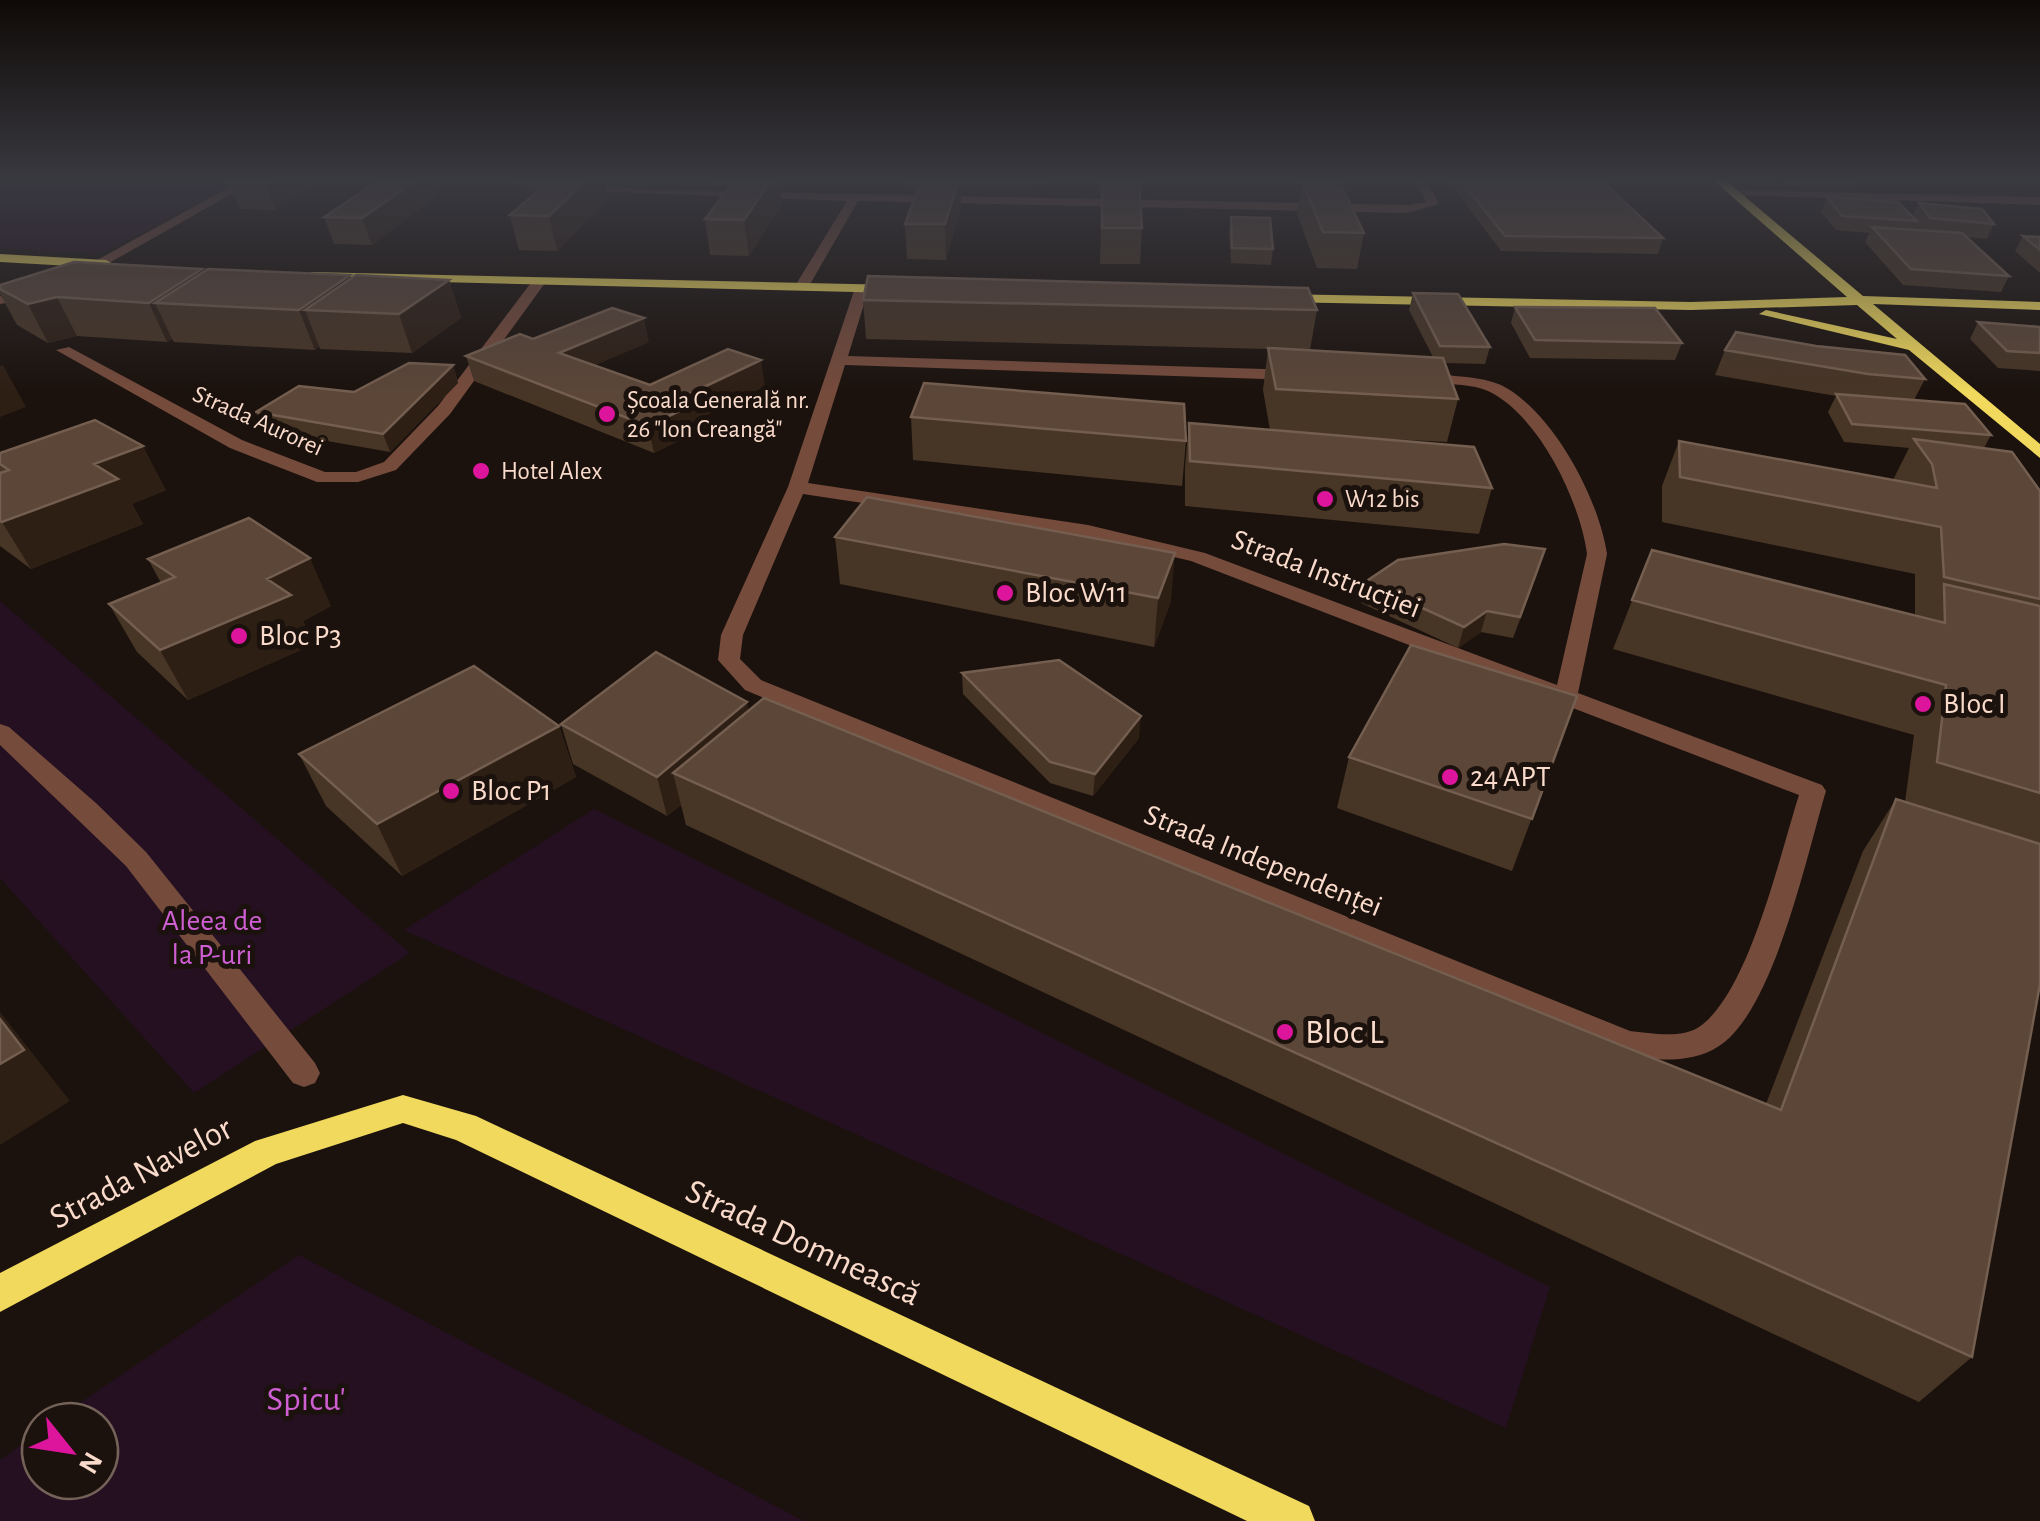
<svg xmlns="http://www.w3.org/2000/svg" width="2040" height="1521" font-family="'Alegreya Sans',sans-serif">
<rect width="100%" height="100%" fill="#1b120d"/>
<path fill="#241020" d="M0 179H244L100 254 0 248Z
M0 601 410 953 194 1093 0 878Z
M594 809 1550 1287 1506 1428 404 930Z
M299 1255 804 1521H0V1460L40 1431V1481H100V1421H53Z"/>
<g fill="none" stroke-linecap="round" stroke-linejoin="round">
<path fill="#754b3c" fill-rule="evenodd" d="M244 179H258L102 267 90 264Z
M499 179 656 190 1407 205 1426 202 1415 179H1426L1439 204 1407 213 858 201 809 286 802 290 795 286 847 201 531 189Z
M1729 190 2040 197V205L1733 195Z
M533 280 545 283 450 414 396 470 358 482H317L230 448 56 350 69 347 242 440 325 472H356L384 462 438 406Z
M862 284 869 288 848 356 1298 370 1306 375 1298 380 845 365 808 483 1088 525 1205 553 1557 685 1587 554C1580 501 1539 415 1488 391 1467 382 1440 385 1418 384L1410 379C1421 371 1441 375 1455 376 1470 377 1487 379 1501 385 1553 411 1599 499 1607 554L1578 693 1822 785 1826 791C1807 854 1774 1011 1719 1046 1692 1064 1658 1060 1628 1057L745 690 718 660 721 635 788 487 855 288ZM803 494 1088 537 1191 561 1799 795C1780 854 1749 993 1699 1027 1681 1039 1650 1033 1630 1031L761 680 740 659 743 635Z
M0 296 6 297V303L0 304Z
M0 724 9 727 97 804 146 852 315 1063 320 1073 315 1083 304 1087 293 1083 126 866 0 745Z"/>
<path fill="#f0d95d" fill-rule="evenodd" d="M1712 179H1724L1863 296 2040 302V310L1873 304 2040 444V458L1909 350 1759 314 1766 310 1897 339 1857 305 1691 310 1280 302 1273 298 1280 294 1691 302 1847 297Z
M0 254 106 260 113 264 106 268 0 262Z
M311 272 896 285 903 289 896 293 316 279 309 275Z
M403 1095 476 1116 1309 1506 1315 1521H1247L456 1140 403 1123 276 1164 0 1312V1273L255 1141Z"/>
</g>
<path fill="#473526" d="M237 179H324L275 210 240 209 230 183Z
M552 179H604L608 200 557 251 519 250 510 215Z
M625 179H779L782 204 749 256 710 255 705 219 730 187 709 186V181Z
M885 179H1051L1050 184H1027V188L961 187V208L946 260 907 259 905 224 919 187H904V182H885Z
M1102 179 1142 228 1140 264H1100Z
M1447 179H1600L1663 238 1658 254 1501 251Z
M1782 179H1857L1853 189 1788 186Z
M1302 181 1364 233 1357 269 1317 268 1297 214Z
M438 195 372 245 334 244 324 217Z
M1827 197 1913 216 1919 203 1994 224 1987 239 1967 237 2009 276 2001 292 1903 285 1865 242 1869 233 1836 230 1821 212Z
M1231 217 1273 249 1271 265 1231 263 1229 232Z
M2023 236 2040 237V273L2015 251Z
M203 272 350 275 351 278 449 280 461 318 412 353 320 349 319 346 315 350 174 342 172 339 167 342 77 336 48 343 17 325 0 294V285Z
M1413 293 1490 347 1485 364 1445 363 1458 399 1447 442 1351 437 1492 488 1479 534 1185 506V467L1189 423 1270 430 1263 390 1268 349 866 339 863 300 1317 310 1310 350 1285 349 1433 357 1409 310Z
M1515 307 1682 343 1675 360 1530 358 1511 323Z
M1978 322 2040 327V371L1998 368 1970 339Z
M533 339 649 342 595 365 650 385 765 386 704 416 706 427 654 453 474 381 466 356Z
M1725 350 1925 379 1914 400 1991 435 1984 448 2040 491V984L1972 1357 1919 1402 686 825 681 805 667 816 573 764 561 724 749 711 1766 1104 1863 851 1896 799 1905 802 1914 735 1613 649 1652 550 1915 616V574L1662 522V486L1679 441 1893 480 1909 448 1844 442 1828 412 1836 396 1715 375Z
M453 365 458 383 390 452 264 430 256 412 354 392Z
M911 417 1186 441 1182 486 913 460Z
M0 453 166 490 132 504 143 524 31 569 0 546Z
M867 497 1171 601 1154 647 840 584 835 537Z
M148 559 331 606 303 621 314 644 188 700 137 652 109 604 161 583Z
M1539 569 1513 638 1481 632 1458 648 1361 603 1365 582Z
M962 673 1139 738 1093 796 1050 783 963 694Z
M1577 696 1512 871 1337 808 1349 757Z
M559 726 576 777 402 876 326 806 299 754Z"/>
<path fill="#2e1f15" d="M273 179H324L275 210 265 184Z
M418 179H434L438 195 372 245 362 218Z
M588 179H604L608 200 557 251 549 216Z
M770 179H779L782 204 749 256 744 220Z
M959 179H961V208L946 260 945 224Z
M202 269 218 306 155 303 172 339 167 342 149 303Z
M350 275 363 312 305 310 319 346 315 350 299 310Z
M449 280 461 318 412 353 399 314Z
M57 297 77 336 48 343 28 304Z
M644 318 649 342 566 378 559 353Z
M761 360 765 386 704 416 706 427 654 453 648 426 687 395Z
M3 365 26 407 0 417V366Z
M453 365 458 383 390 452 383 434Z
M143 446 166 490 132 504 143 524 31 569 2 522 94 464Z
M1175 553 1171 601 1154 647 1158 598Z
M310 558 331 606 303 621 314 644 188 700 160 650 267 579Z
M1487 611 1481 632 1458 648 1464 627Z
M747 702 754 741 673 773 681 805 667 816 657 777Z
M1141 716 1139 738 1093 796 1095 774Z
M559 726 576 777 402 876 377 824Z
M0 1012 70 1101 0 1145Z"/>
<path fill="#5b4638" stroke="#745e4f" stroke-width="2.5" d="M237 179H273L265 184 230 183Z
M381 179H418L362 218 324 217Z
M552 179H588L549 216 510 215Z
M736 179H772L744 220 705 219Z
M922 179H959L945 224H905Z
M1102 179H1139L1142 228H1102Z
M1460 179H1600L1663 238 1505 236Z
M1302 181H1339L1364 233 1323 232Z
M1827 197 1898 202 1917 221 1842 216Z
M1919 203 1982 209 1994 224 1930 218Z
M1231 217 1270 218 1273 249 1232 248Z
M1872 227 1962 233 2009 276 1911 269Z
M2023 236 2040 237V250Z
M74 262 202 269 149 303 57 297 28 304 0 289V285Z
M208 269 350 275 299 310 155 303Z
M356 275 449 280 399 314 305 310Z
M868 276 1308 288 1317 310 863 300Z
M1413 293 1458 294 1490 347 1440 346Z
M1515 307 1655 308 1682 343 1535 340Z
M612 308 644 318 559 353 650 385 728 349 761 360 687 395 701 401 648 426 466 356 520 334 533 339Z
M1978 322 2040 327V353L2007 351Z
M1736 332 1816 346 1905 355 1925 379 1868 374 1725 350Z
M1268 348 1443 358 1458 399 1276 389Z
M409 363 453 365 383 434 256 412 299 386 354 392Z
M924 383 1184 404 1186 441 911 417Z
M1836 394 1965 404 1991 435 1852 424Z
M95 420 143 446 94 464 118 479 2 522 0 521V473L9 470 0 464V453Z
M1189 423 1474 447 1492 488 1190 461Z
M1914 439 2012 452 2040 491V599L1944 577 1941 527 1680 477 1679 441 1937 488 1932 464Z
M867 497 1175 553 1158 598 835 537Z
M249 518 310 558 267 579 291 595 160 650 109 604 175 577 148 559Z
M1504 544 1545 549 1520 617 1487 611 1464 627 1365 582 1398 560Z
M1652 550 1945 623 1944 584 2040 606V793L1937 762 1946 685 1632 600Z
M1411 645 1577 696 1532 819 1349 757Z
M656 652 747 702 657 777 561 724Z
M1059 660 1141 716 1095 774 1050 762 962 673Z
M474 666 559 726 377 824 299 754Z
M764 698 1781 1110 1896 799 2040 844V984L1972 1357 673 773Z
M0 1019 24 1050 0 1064Z"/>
<linearGradient id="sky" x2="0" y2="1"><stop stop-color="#0f0a07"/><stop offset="0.46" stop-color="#393940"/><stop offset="1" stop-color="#393940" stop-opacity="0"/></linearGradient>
<rect width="2040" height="392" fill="url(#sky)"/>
<g fill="#dd159d" stroke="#1b120d" stroke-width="4">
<circle cx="607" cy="414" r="10"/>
<circle cx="481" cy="471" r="10"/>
<circle cx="1325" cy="499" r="10"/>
<circle cx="1005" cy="593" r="10"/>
<circle cx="239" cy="636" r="10"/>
<circle cx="1923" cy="704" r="10"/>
<circle cx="1450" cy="777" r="10"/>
<circle cx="451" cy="791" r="10"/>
<circle cx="1285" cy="1032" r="10"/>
</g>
<g text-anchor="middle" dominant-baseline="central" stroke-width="10" stroke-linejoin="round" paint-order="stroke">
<g font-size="25" fill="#fadbcb" stroke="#1b120d" text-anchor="start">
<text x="627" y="400">Școala Generală nr.<tspan x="627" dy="29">26 "Ion Creangă"</tspan></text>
<text x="501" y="471">Hotel Alex</text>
<text x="1345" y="499">W12 bis</text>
</g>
<g font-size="25" fill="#fadbcb" stroke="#1b120d">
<text transform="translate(258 421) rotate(24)">Strada Aurorei</text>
</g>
<g font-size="30" fill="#fadbcb" stroke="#1b120d">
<text transform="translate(1326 574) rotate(21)">Strada Instrucției</text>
<text transform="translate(1263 861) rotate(22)">Strada Independenței</text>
</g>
<g font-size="30" fill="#fadbcb" stroke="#1b120d" text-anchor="start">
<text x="1025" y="593">Bloc W11</text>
<text x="259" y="636">Bloc P3</text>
<text x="1943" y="704">Bloc I</text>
<text x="1470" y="777">24 APT</text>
<text x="471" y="791">Bloc P1</text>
</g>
<g font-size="30" fill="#ce5fd2" stroke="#1b120d">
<text x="212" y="921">Aleea de<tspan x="212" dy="34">la P-uri</tspan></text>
</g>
<g font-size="35" fill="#fadbcb" stroke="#1b120d" text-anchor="start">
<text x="1305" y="1032">Bloc L</text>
</g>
<g font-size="35" fill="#fadbcb" stroke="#1b120d">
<text transform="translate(141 1173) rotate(-28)">Strada Navelor</text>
<text transform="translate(803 1243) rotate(25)">Strada Domnească</text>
</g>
<g font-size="35" fill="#ce5fd2" stroke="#1b120d">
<text x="306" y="1399">Spicu'</text>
</g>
</g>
<g transform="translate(70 1451) rotate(120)"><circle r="48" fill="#1b120d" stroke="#746259" stroke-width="2.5"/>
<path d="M0-8L18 38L0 25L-18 38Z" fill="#dd159d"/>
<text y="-15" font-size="28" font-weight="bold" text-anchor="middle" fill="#fadbcb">N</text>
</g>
</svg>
